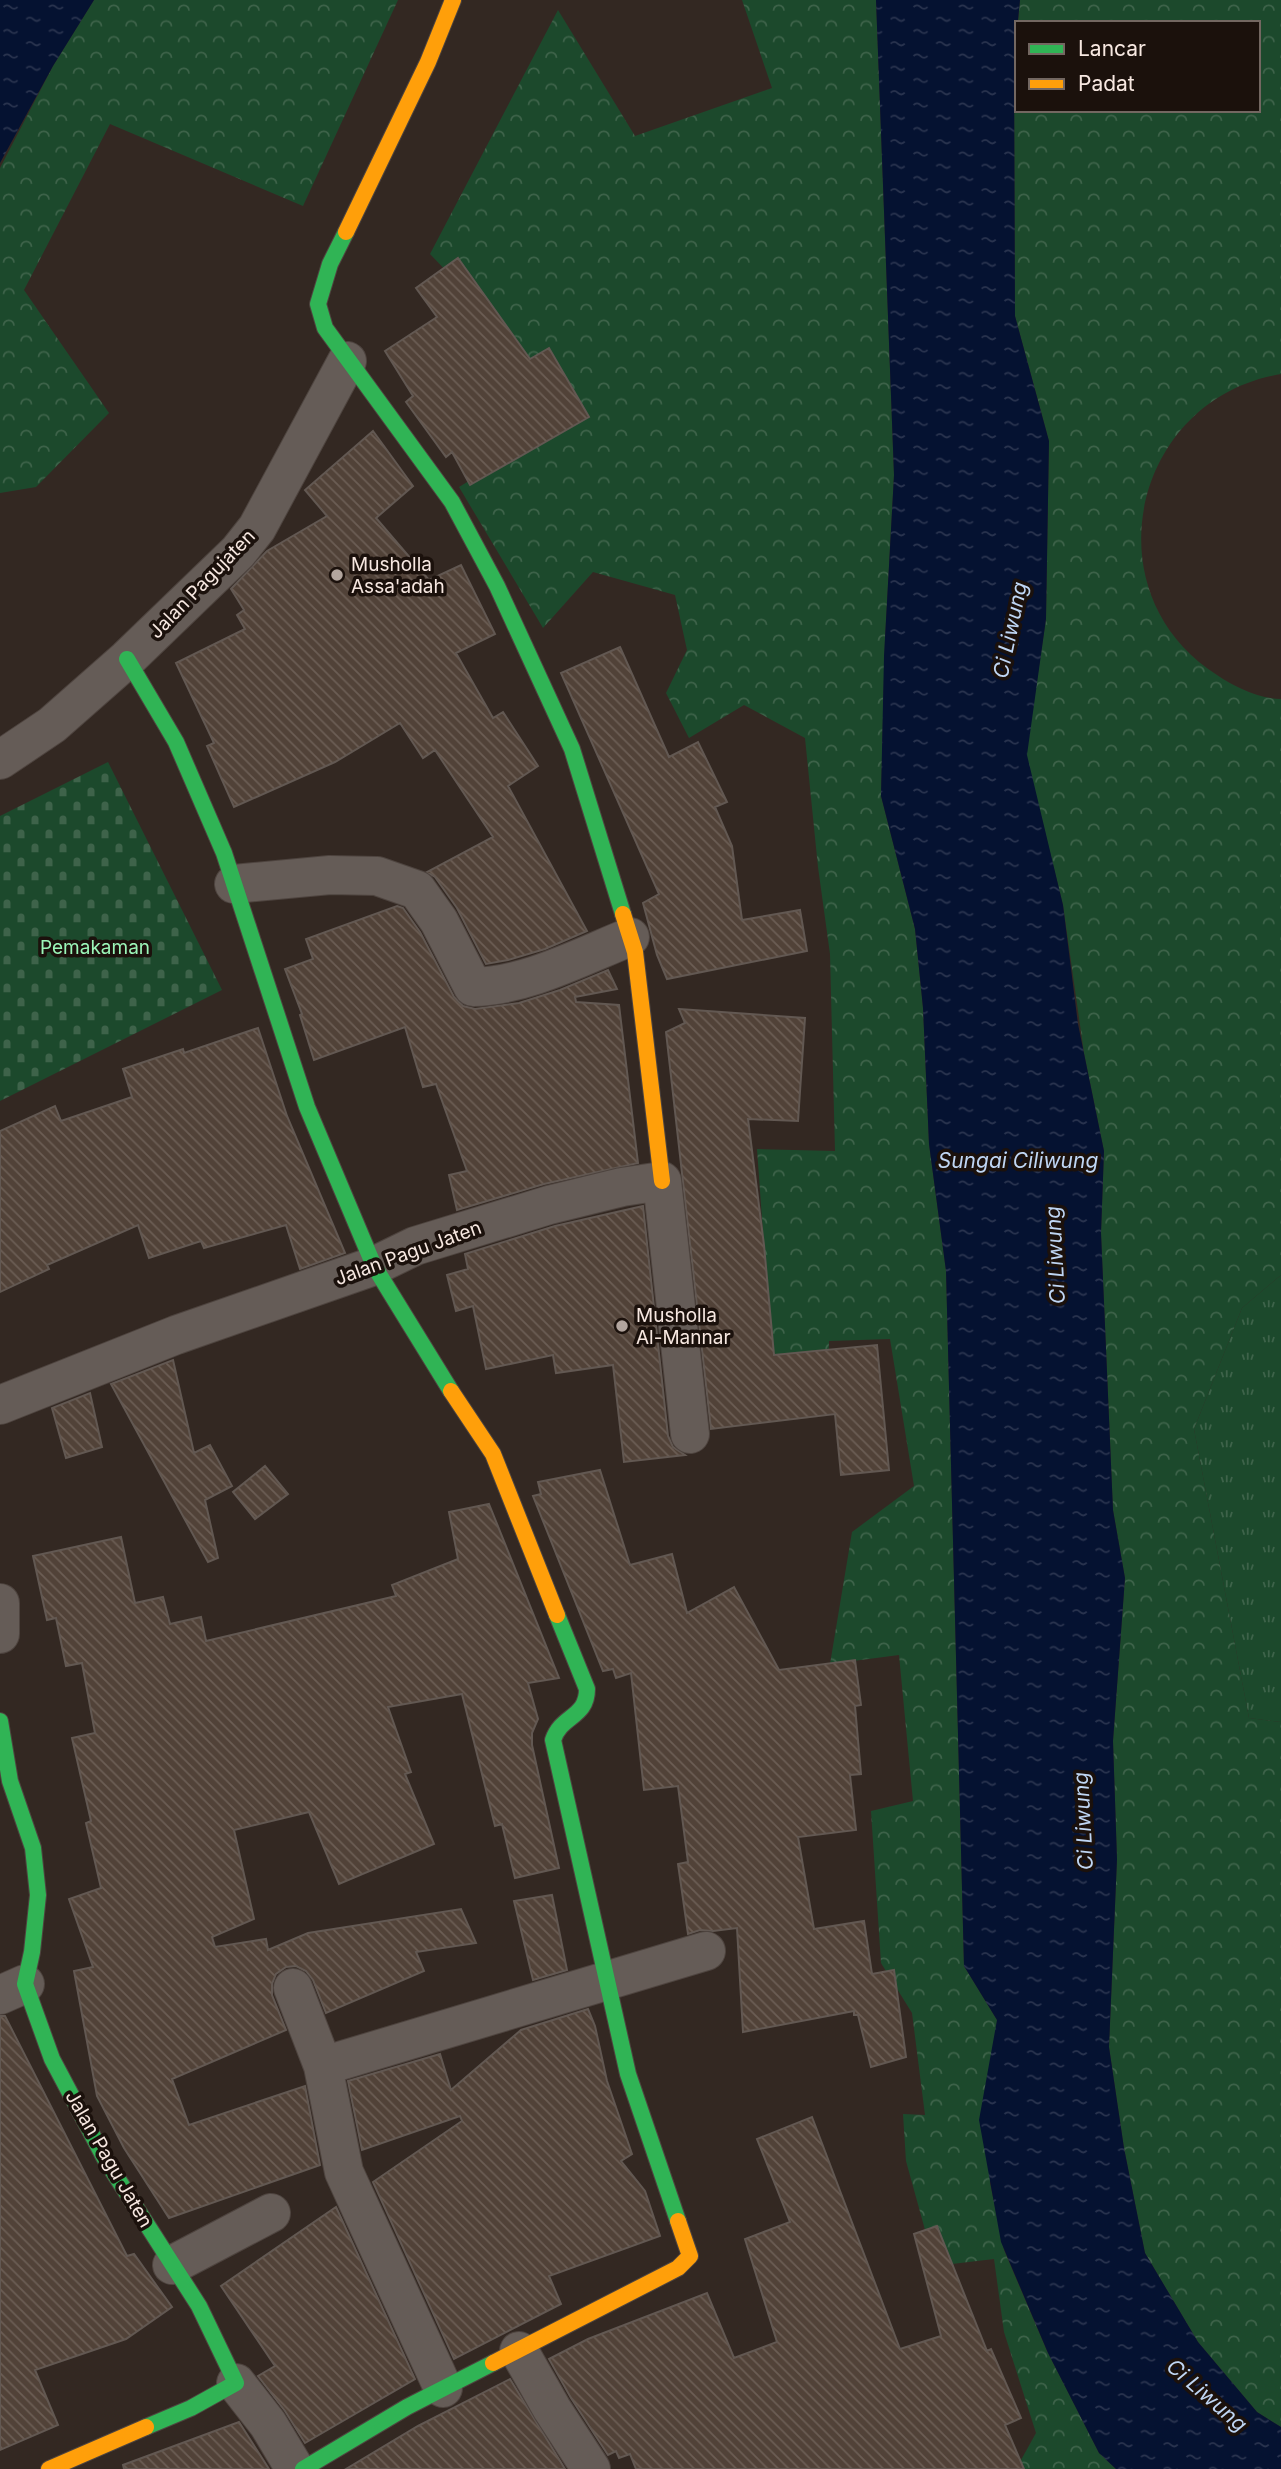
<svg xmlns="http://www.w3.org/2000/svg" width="1281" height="2469" font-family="Inter,sans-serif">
<defs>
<pattern id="grass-tufts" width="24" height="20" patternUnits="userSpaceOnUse" patternTransform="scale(1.75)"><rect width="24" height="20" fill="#1c492c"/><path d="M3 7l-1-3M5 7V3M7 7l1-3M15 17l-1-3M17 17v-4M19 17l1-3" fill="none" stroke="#3e634a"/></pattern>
<pattern id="forest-crowns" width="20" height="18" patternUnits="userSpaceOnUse" patternTransform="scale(1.75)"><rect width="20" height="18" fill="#1c492c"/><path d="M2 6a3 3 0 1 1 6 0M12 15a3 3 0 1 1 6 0" fill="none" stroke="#3e634a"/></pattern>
<pattern id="cemetery-stones" width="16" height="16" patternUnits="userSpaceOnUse" patternTransform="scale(1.75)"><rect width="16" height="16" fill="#1c492c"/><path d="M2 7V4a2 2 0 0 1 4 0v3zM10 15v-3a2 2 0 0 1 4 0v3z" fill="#3e634a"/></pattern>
<pattern id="water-ripples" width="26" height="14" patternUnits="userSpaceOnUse" patternTransform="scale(1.75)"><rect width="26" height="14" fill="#051231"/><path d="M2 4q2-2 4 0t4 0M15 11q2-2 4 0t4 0" fill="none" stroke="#2a344f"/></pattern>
<pattern id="building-back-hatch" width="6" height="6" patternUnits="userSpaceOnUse" patternTransform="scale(1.75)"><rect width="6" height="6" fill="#514238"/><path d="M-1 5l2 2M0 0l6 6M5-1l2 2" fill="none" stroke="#6b5d54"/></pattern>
</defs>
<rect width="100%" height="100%" fill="#332822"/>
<path fill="url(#grass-tufts)" d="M1281 1275V1722L1249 1718 1194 1429 1242 1308Z"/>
<path fill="url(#forest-crowns)" d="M94 0H398L303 206 110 124 24 290 109 413 36 487 0 493V168L53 66Z
M742 0H876L894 475 885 639 881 796 915 929 923 1008 929 1144 946 1271 964 1966 997 2020 990 2183 1004 2250 1047 2351 1099 2453 1116 2469H1016L1036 2433 1004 2332 994 2259 935 2266 906 2161 903 2114 925 2115 912 2013 881 1963 871 1811 913 1801 899 1655 830 1664 852 1532 914 1486 890 1339 829 1341 827 1414 768 1418 769 1316 757 1149 835 1151 830 954 818 867 805 738 744 705 689 738 666 693 687 650 675 595 593 572 543 628 459 487 582 412 430 254 558 10 635 136 772 88Z
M1020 0H1281V374C1133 398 1088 593 1217 675 1235 687 1259 699 1281 699V1275L1242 1308 1194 1429 1249 1718 1281 1722V2427L1257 2412 1198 2342 1145 2253 1124 2148 1109 2047 1117 1859 1113 1741 1125 1578 1113 1510 1101 1233 1104 1151 1084 1053 1063 905 1026 755 1046 619 1049 441 1015 316 1014 60 1017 34V110H1258V23H1018Z"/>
<path fill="url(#cemetery-stones)" d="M108 762 222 990 0 1101V816Z"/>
<path fill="url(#water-ripples)" d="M0 0H94L53 66 0 163Z
M876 0H1020L1014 60 1015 316 1049 441 1046 619 1027 755 1063 905 1078 1024 1104 1151 1101 1233 1113 1510 1125 1578 1113 1741 1117 1859 1109 2047 1124 2148 1145 2253 1198 2342 1257 2412 1281 2427V2469H1116L1099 2453 1048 2353 1001 2242 979 2120 997 2020 964 1966 946 1271 929 1144 923 1008 915 929 881 796 884 656 894 475Z"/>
<path fill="url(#building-back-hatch)" stroke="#625852" stroke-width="2" d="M458 258 530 359 549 348 589 417 470 485 452 452 446 457 406 402 413 396 385 351 437 317 416 288Z
M373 431 413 486 376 518 429 580 461 565 495 634 456 653 493 718 503 712 538 766 508 786 587 931 545 949 508 960 486 964 457 908 435 877 427 872 493 837 435 750 423 758 400 723 335 762 234 807 207 746 214 743 176 663 245 629 237 615 244 610 231 589 267 551 327 516 305 490Z
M620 647 669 757 698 742 727 802 715 807 732 846 742 920 800 910 807 951 667 979 657 955 643 903 659 894 561 673Z
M397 906 403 908 420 932 454 997 463 1006 475 1009 519 1003 560 990 608 970 617 989 575 997 576 1002 619 1005 638 1163 544 1184 457 1210 449 1175 467 1171 436 1084 423 1087 405 1027 314 1060 300 1015 302 1014 285 969 313 959 306 939Z
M679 1009 805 1018 798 1121 748 1119 764 1245 774 1355 877 1345 889 1470 841 1475 835 1414 711 1429 666 1032 685 1023Z
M258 1028 287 1116 345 1253 300 1269 286 1225 204 1248 201 1241 149 1258 138 1225 47 1265 49 1269 0 1292V1131L55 1106 61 1121 132 1097 123 1069 183 1049 184 1053Z
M643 1206 668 1436 673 1447 685 1455 624 1462 613 1365 556 1373 553 1355 486 1369 473 1306 456 1311 447 1275 468 1269 465 1254 555 1226Z
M173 1360 194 1453 210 1445 232 1486 205 1500 218 1558 208 1562 111 1384Z
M90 1393 102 1447 66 1458 52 1408Z
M265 1466 288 1494 255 1519 233 1492Z
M600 1470 630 1565 672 1554 687 1613 734 1587 779 1670 855 1660 861 1705 855 1706 861 1774 850 1775 856 1830 798 1837 814 1929 864 1921 872 1974 894 1970 906 2057 871 2067 858 2015H854V2011L743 2032 737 1928 713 1931 700 1930 688 1934 678 1864 688 1862 678 1786 644 1790 631 1673 616 1678 613 1669 603 1671 533 1496 541 1494 538 1482Z
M489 1504 559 1678 528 1683 538 1719 532 1733V1745L559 1868 515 1878 502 1824 495 1826 462 1694 388 1707 411 1772 405 1774 434 1844 339 1884 309 1812 234 1830 254 1919 212 1937 215 1947 266 1939 268 1950 308 1933 461 1909 476 1943 416 1952 424 1971 326 2013 313 1980 306 1971 296 1966 286 1967 276 1974 272 1984V1995L286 2030 172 2079 189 2125 305 2086 320 2165 169 2218 124 2148 97 2096 74 1971 93 1967 69 1899 101 1888 86 1823 91 1821 72 1738 95 1733 82 1663 66 1666 56 1618 47 1620 33 1556 121 1537 135 1603 163 1597 170 1624 201 1617 206 1641 396 1596 392 1585 458 1559 449 1512Z
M552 1895 567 1970 533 1980 514 1901Z
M588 2009 595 2026 607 2081 632 2154 621 2161 645 2191 660 2236 549 2276 561 2304 454 2359 373 2182 462 2121 460 2116 362 2150 348 2081 440 2054 451 2090 521 2030Z
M0 2016H5L127 2256 134 2254 172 2307 126 2339 35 2370 58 2425 0 2450Z
M812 2117 900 2349 941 2336 914 2234 937 2226 987 2351 991 2349 1021 2418 1005 2425 1024 2469H636L630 2454 619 2458 616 2451 608 2455 571 2398 549 2359 588 2339 707 2293 734 2358 777 2342 745 2239 790 2222 757 2139Z
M336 2207 415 2379 305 2443 285 2411 258 2376 275 2366 221 2286Z
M510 2379 565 2469H346L418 2426Z
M239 2422 269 2469H124L123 2465Z"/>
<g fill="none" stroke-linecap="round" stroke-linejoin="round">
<g stroke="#4e443f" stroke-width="40">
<path id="street" d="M0 760 52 725 127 659 238 552 257 528 347 361
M234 884 330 875 377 876 417 890 439 921 473 987C526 986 580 957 630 937
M0 1405 176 1335 374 1266 415 1246 549 1205 622 1187 662 1181 690 1434
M0 1603V1634
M293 1988 323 2066 344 2172 443 2388
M0 1995 25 1984
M323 2066 706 1951
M172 2265 271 2213
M519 2351 552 2409 591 2469
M236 2383 268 2424 295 2469"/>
</g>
<g stroke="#4e443f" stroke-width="18">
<path id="fast" d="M346 232 330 264 318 304 325 328 452 502 497 586 572 749 623 914
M127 659 176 742 224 853 307 1107 374 1266 451 1391
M557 1615 587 1689C587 1718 561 1715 553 1740L628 2074 678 2221
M0 1721 10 1781 33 1848 38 1895 32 1952 25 1984 52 2059 105 2159 199 2306 236 2383 191 2408 146 2427
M303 2469 407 2407 493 2363"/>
</g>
<g stroke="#4e443f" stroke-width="18">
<path id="slow" d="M346 232 428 62 453 0
M623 914 635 952 662 1181
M451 1391 493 1454 557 1615
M493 2363 678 2268 690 2256 678 2221
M49 2469 146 2427"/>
</g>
<use href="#street" stroke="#655c57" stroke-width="38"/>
<use href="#fast" stroke="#30b455" stroke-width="16"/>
<use href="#slow" stroke="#ff9f0a" stroke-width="16"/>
</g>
<g fill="#b2a59e" stroke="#1b110c" stroke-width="2.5">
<circle cx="337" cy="575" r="7"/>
<circle cx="622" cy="1326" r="7"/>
</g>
<g text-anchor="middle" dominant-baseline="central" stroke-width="7" stroke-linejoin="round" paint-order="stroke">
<g font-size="19" fill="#f7e8e1" stroke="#1b110c" text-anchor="start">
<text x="351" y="564">Musholla<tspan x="351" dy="22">Assa'adah</tspan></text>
<text x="636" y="1315">Musholla<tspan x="636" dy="22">Al-Mannar</tspan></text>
</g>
<g font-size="19" fill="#f7e8e1" stroke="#1b110c">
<text transform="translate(202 584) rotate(-46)">Jalan Pagujaten</text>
<text transform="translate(408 1253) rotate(-20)">Jalan Pagu Jaten</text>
<text transform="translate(109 2159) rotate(60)">Jalan Pagu Jaten</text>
</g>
<g font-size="19" fill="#9bf6b8" stroke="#1b110c">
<text x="95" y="947">Pemakaman</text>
</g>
<g font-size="21" font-style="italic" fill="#bfd6f4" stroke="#1b110c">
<text transform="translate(1010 630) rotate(-78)">Ci Liwung</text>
<text x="1018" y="1160">Sungai Ciliwung</text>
<text transform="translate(1055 1255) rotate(-93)">Ci Liwung</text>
<text transform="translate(1083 1821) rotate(-93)">Ci Liwung</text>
<text transform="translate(1207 2395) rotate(41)">Ci Liwung</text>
</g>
</g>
<rect x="1015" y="21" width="245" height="91" fill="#1b110c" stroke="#736761" stroke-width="2"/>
<rect x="1029" y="44" width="35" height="10" fill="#30b455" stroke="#736761" stroke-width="2"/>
<text x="1078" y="56" font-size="21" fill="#f7e8e1">Lancar</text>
<rect x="1029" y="79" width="35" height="10" fill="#ff9f0a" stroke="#736761" stroke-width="2"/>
<text x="1078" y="91" font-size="21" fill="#f7e8e1">Padat</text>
</svg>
